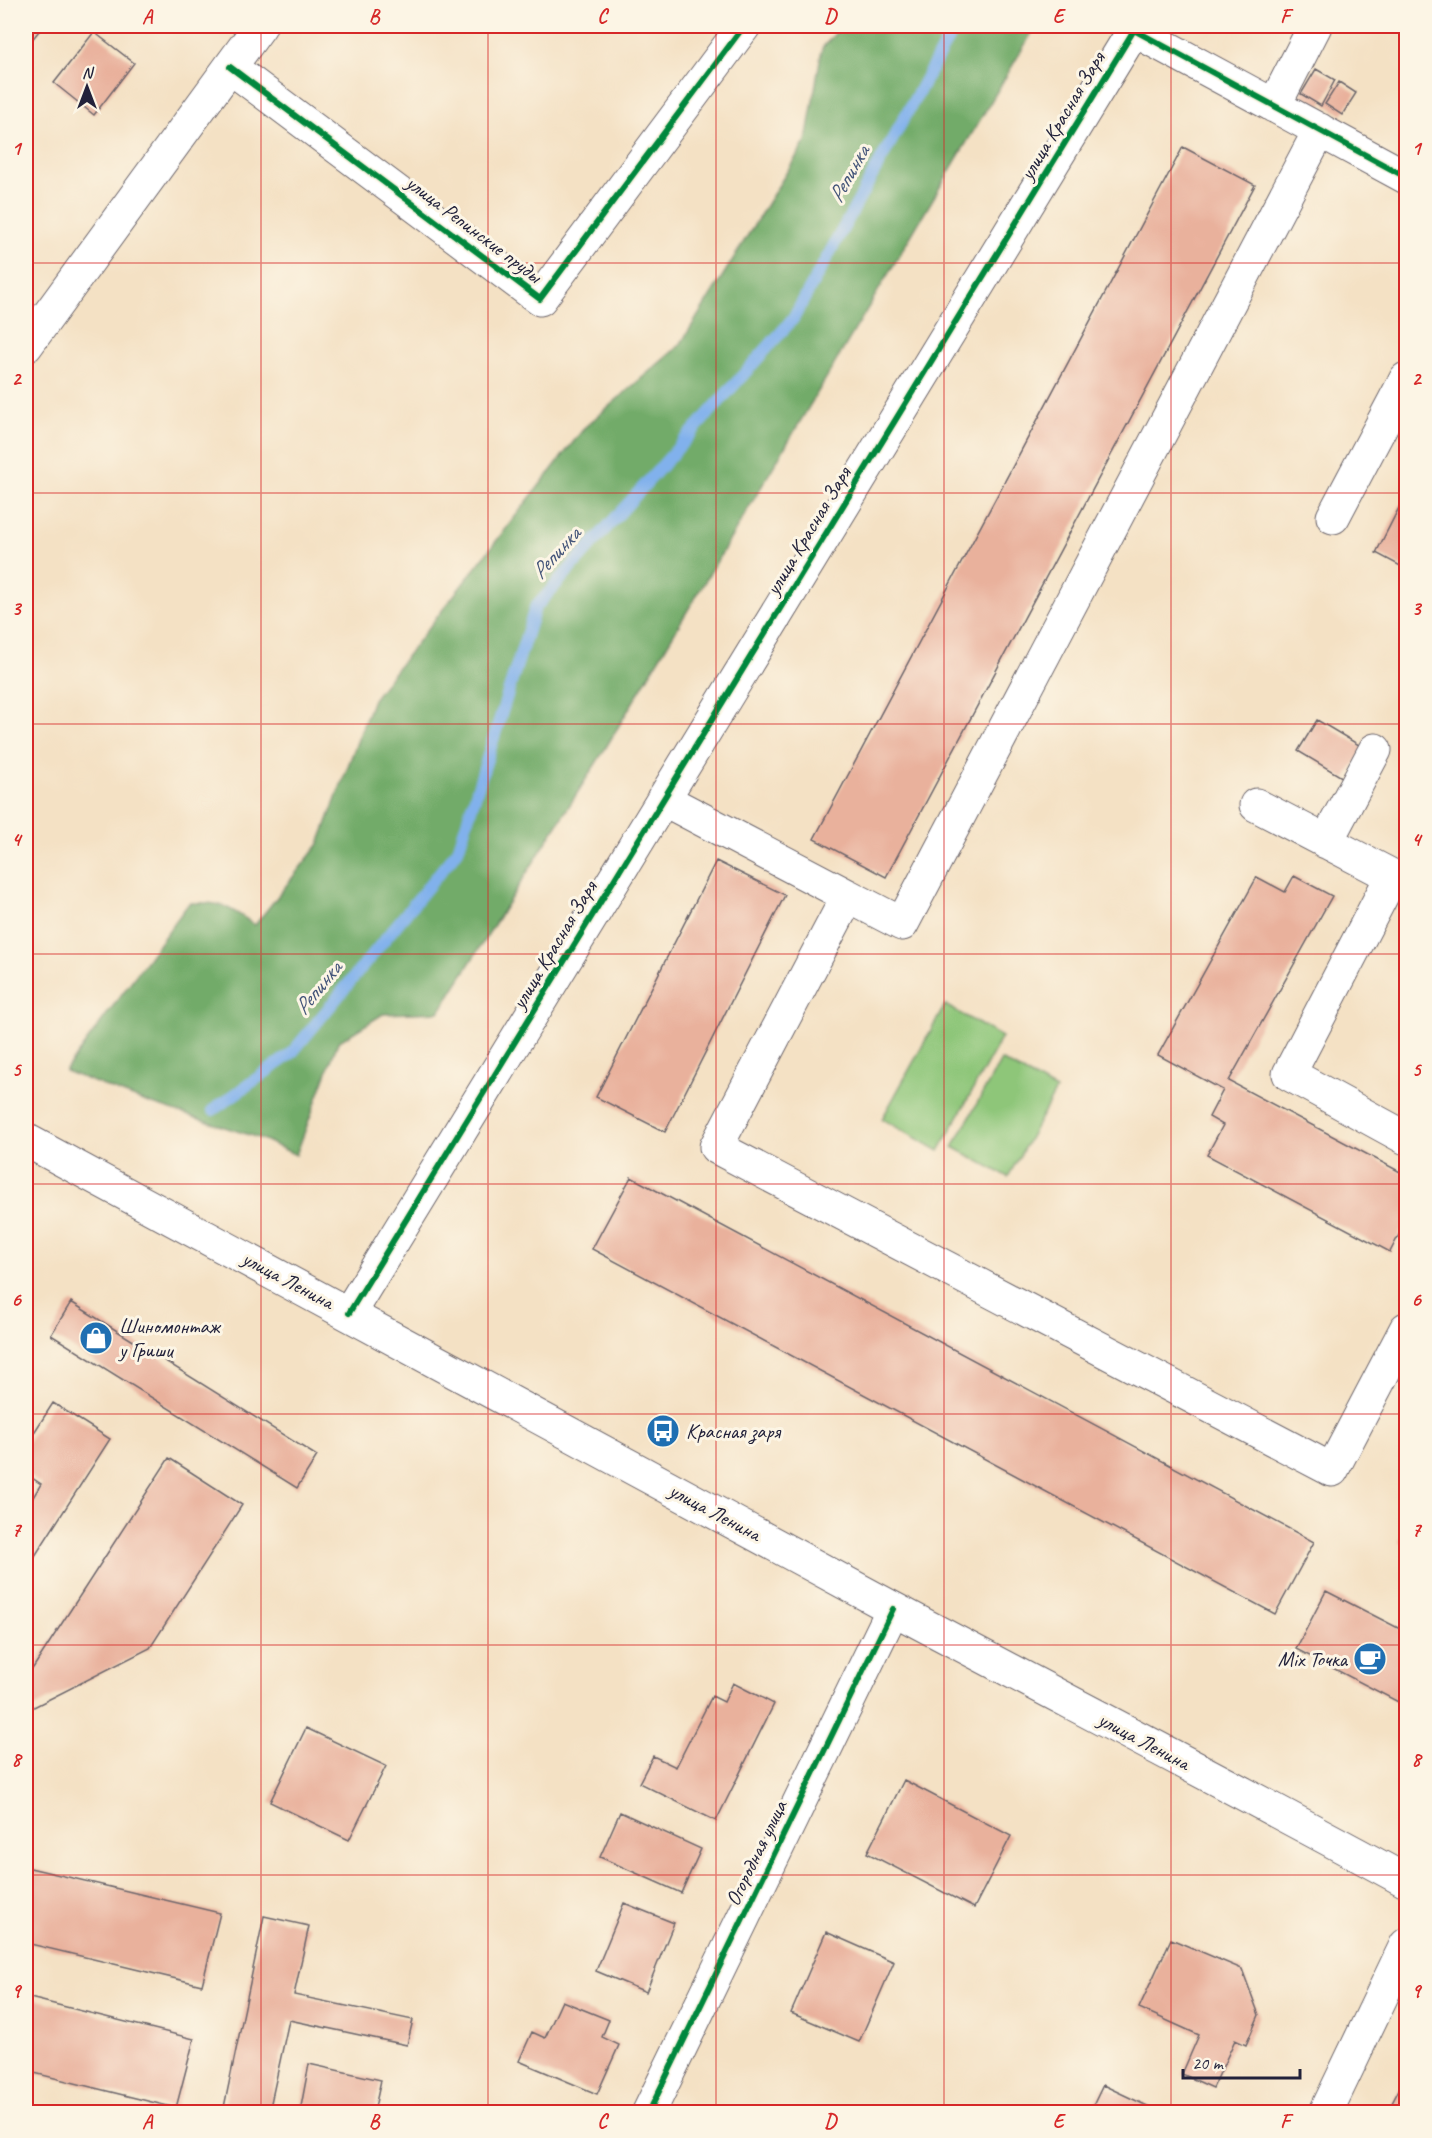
<svg xmlns="http://www.w3.org/2000/svg" width="1432" height="2138" font-family="Caveat,sans-serif">
<rect width="100%" height="100%" fill="#fcf5e5"/>
<filter id="ink" filterUnits="userSpaceOnUse"><feTurbulence type="fractalNoise" baseFrequency=".0167" numOctaves="2"/><feDisplacementMap in="SourceGraphic" scale="12" xChannelSelector="R" yChannelSelector="G"/><feConvolveMatrix kernelMatrix="1 2 1 2 8 2 1 2 1" color-interpolation-filters="sRGB"/></filter>
<filter id="wash" filterUnits="userSpaceOnUse"><feTurbulence type="fractalNoise" baseFrequency=".008" numOctaves="4" result="noise"/><feDisplacementMap in="SourceGraphic" scale="24" xChannelSelector="R" yChannelSelector="G"/><feGaussianBlur stdDeviation="1.35" result="paint"/><feColorMatrix in="noise" values="0 0 0 0 0 0 0 0 0 0 0 0 0 0 0 0 0 1.4 0 .05"/><feComposite in="paint" operator="in"/></filter>
<g filter="url(#wash)">
<rect width="100%" height="100%" fill="#f4e1c4"/>
<path fill="#8ec679" stroke="#58745a" stroke-width="1.5" d="M945 1005 1002 1037 939 1151 882 1119Z
M1001 1060 1056 1090 1008 1177 953 1147Z"/>
<path fill="#72ab69" stroke="#4a6652" stroke-width="1.5" d="M842 26H1036L605 749 439 1012 383 1014 338 1042 296 1155 262 1139 143 1101 65 1071 189 903C223 901 228 907 255 925L319 844 373 699 585 427 680 345 806 141 822 48Z"/>
<g fill="none" stroke-linecap="round" stroke-linejoin="round">
<path stroke="#81b1ec" stroke-width="12" d="M213 1110 291 1054 458 850 535 608 793 319 955 26"/>
</g>
<g id="blocks">
<path fill="#e9b19c" d="M26 26H43L31 41 26 36Z
M94 32 134 63 94 115 54 83Z
M1316 69 1335 80 1321 106 1301 94Z
M1339 82 1356 93 1342 115 1325 104Z
M1183 147 1255 185 886 877 814 839Z
M1406 494V569L1376 553Z
M1317 720 1364 748 1345 779 1298 751Z
M716 861 785 895 665 1132 596 1097Z
M1294 876 1332 896 1229 1081 1406 1175V1221L1390 1252 1207 1155 1223 1125 1209 1117 1223 1090 1158 1055 1257 877 1285 892Z
M631 1177 1314 1542 1275 1614 592 1249Z
M71 1302 317 1456 297 1488 51 1335Z
M53 1403 110 1439 26 1570V1509L41 1484 26 1474V1445Z
M169 1458 242 1505 150 1648 26 1711V1669L33 1668Z
M1406 1528V1545L1399 1541Z
M1326 1591 1406 1632V1706L1296 1649Z
M733 1683 774 1704 716 1821 639 1783 653 1756 676 1767 712 1696 724 1702Z
M306 1728 386 1766 349 1840 270 1802Z
M904 1780 1011 1836 974 1908 867 1853Z
M620 1812 701 1849 681 1893 600 1857Z
M26 1867 220 1913 202 1985 26 1943Z
M624 1903 674 1923 646 1992 596 1971Z
M264 1916 309 1926 294 1995 413 2020 407 2045 289 2020 269 2112H223Z
M826 1932 894 1962 859 2042 791 2013Z
M1171 1939 1242 1969 1259 2015 1246 2045 1235 2040 1213 2088 1182 2074 1199 2035 1139 2008Z
M26 1997 194 2039 176 2108 26 2071Z
M562 2001 609 2020 602 2037 619 2045 597 2094 519 2061 532 2032 545 2038Z
M309 2064 381 2080 374 2112H300Z
M1406 2076V2112H1400L1390 2107Z
M1103 2085 1160 2112H1090Z"/>
</g>
</g>
<g filter="url(#ink)">
<use href="#blocks" fill-opacity="0" stroke="#6c656b" stroke-width="1.5"/>
<g fill="none" stroke-linecap="round" stroke-linejoin="round">
<g stroke="#6c656b" stroke-width="35">
<path id="minor" d="M230 67 540 299 744 26
M1274 106 1315 26
M26 346 260 26
M1333 517 1406 379
M663 799 848 896 716 1147 1332 1470 1406 1329
M1256 805 1392 876 1289 1074 1406 1138
M1326 842 1375 750
M848 896 902 924 1320 130
M349 1313 1134 30 1406 177
M649 2112 893 1609
M1326 2112 1406 1945"/>
</g>
<g stroke="#6c656b" stroke-width="35">
<path id="major" d="M26 1140C315 1295 603 1453 892 1608 1063 1699 1236 1788 1406 1881"/>
</g>
<use href="#minor" stroke="#fff" stroke-width="33"/>
<use href="#major" stroke="#fff" stroke-width="33"/>
<g stroke="#fcf5e5" stroke-width="10">
<path id="cycleway" d="M230 67 540 299 744 26
M349 1313 1134 30 1406 177
M649 2112 893 1609"/>
</g>
<use href="#cycleway" stroke="#00873e" stroke-width="6"/>
</g>
</g>
<path fill="none" stroke="#d62828" stroke-width="1.5" stroke-opacity="0.55" d="M261 26V2112M488 26V2112M716 26V2112M944 26V2112M1171 26V2112M26 263H1406M26 493H1406M26 724H1406M26 954H1406M26 1184H1406M26 1414H1406M26 1645H1406M26 1875H1406"/>
<defs>
<g id="shop-disc" transform="scale(1.725)"><circle r="9.5" fill="#1f6fb2" stroke="#fcf5e5"/><path d="M-5-2.5h2.3a2.7 3.5 0 0 1 5.4 0H5L5.5 6h-11ZM-1.5-2.5h3a1.5 2.3 0 0 0-3 0Z" fill="#fff"/></g>
<g id="bus-disc" transform="scale(1.725)"><circle r="9.5" fill="#1f6fb2" stroke="#fcf5e5"/><path d="M-5-6H5V4H4V6H2V4H-2V6H-4V4H-5ZM-3.5-4V0h7V-4ZM-3.5 1.2v1.5H-2V1.2ZM2 1.2v1.5H3.5V1.2Z" fill="#fff"/></g>
<g id="cafe-disc" transform="scale(1.725)"><circle r="9.5" fill="#1f6fb2" stroke="#fcf5e5"/><path d="M-5.5-4.5H6V0H3Q3 3.5 0 3.5H-2.5Q-5.5 3.5-5.5 0ZM3-3.2v2h1.7v-2ZM-6 4.5H4V6H-6Z" fill="#fff"/></g>
</defs>
<g fill-rule="evenodd">
<use href="#shop-disc" x="96" y="1338"/>
<use href="#bus-disc" x="663" y="1431"/>
<use href="#cafe-disc" x="1370" y="1659"/>
</g>
<g text-anchor="middle" dominant-baseline="central" stroke-width="6" stroke-linejoin="round" paint-order="stroke">
<g font-size="21" fill="#22223b" stroke="#fcf5e5">
<text transform="translate(1062 116) rotate(-59)">улица Красная Заря</text>
<text transform="translate(474 229) rotate(37)">улица Репинские пруды</text>
<text transform="translate(808 531) rotate(-59)">улица Красная Заря</text>
<text transform="translate(554 945) rotate(-59)">улица Красная Заря</text>
<text transform="translate(288 1280) rotate(28)">улица Ленина</text>
<text transform="translate(715 1512) rotate(28)">улица Ленина</text>
<text transform="translate(1144 1741) rotate(28)">улица Ленина</text>
<text transform="translate(756 1853) rotate(-64)">Огородная улица</text>
</g>
<g font-size="21" fill="#22223b" stroke="#fcf5e5" text-anchor="start">
<text x="119" y="1326">Шиномонтаж<tspan x="119" dy="24">у Гриши</tspan></text>
<text x="686" y="1431">Красная заря</text>
<text x="1347" y="1659" text-anchor="end">Mix Точка</text>
</g>
<g font-size="22" font-style="italic" fill="#435479" stroke="#fcf5e5">
<text transform="translate(849 174) rotate(-61)">Репинка</text>
<text transform="translate(556 553) rotate(-48)">Репинка</text>
<text transform="translate(318 988) rotate(-51)">Репинка</text>
</g>
</g>
<rect width="1432" height="2138" fill="none" stroke="#fcf5e5" stroke-width="66"/>
<g transform="translate(87 87)" stroke="#fcf5e5" stroke-width="4.5" paint-order="stroke">
<path d="M0-4.5L10 22L0 15L-10 22Z" fill="#22223b"/>
<text y="-9" font-size="16" font-weight="bold" text-anchor="middle" fill="#22223b">N</text>
</g>
<path d="M1183 2069v9h117v-9" fill="none" stroke="#22223b" stroke-width="3"/>
<text x="1192" y="2069" font-size="18" fill="#22223b" stroke="#fcf5e5" stroke-width="4.5" paint-order="stroke">20 m</text>
<rect x="33" y="33" width="1366" height="2072" fill="none" stroke="#d62828" stroke-width="2"/>
<g font-size="20" text-anchor="middle" font-weight="bold" fill="#d62828">
<text x="147" y="23">A</text>
<text x="374" y="23">B</text>
<text x="602" y="23">C</text>
<text x="830" y="23">D</text>
<text x="1058" y="23">E</text>
<text x="1285" y="23">F</text>
<text x="16" y="155">1</text>
<text x="1416" y="155">1</text>
<text x="16" y="385">2</text>
<text x="1416" y="385">2</text>
<text x="16" y="615">3</text>
<text x="1416" y="615">3</text>
<text x="16" y="846">4</text>
<text x="1416" y="846">4</text>
<text x="16" y="1076">5</text>
<text x="1416" y="1076">5</text>
<text x="16" y="1306">6</text>
<text x="1416" y="1306">6</text>
<text x="16" y="1536">7</text>
<text x="1416" y="1536">7</text>
<text x="16" y="1766">8</text>
<text x="1416" y="1766">8</text>
<text x="16" y="1997">9</text>
<text x="1416" y="1997">9</text>
<text x="147" y="2128">A</text>
<text x="374" y="2128">B</text>
<text x="602" y="2128">C</text>
<text x="830" y="2128">D</text>
<text x="1058" y="2128">E</text>
<text x="1285" y="2128">F</text>
</g>
</svg>
